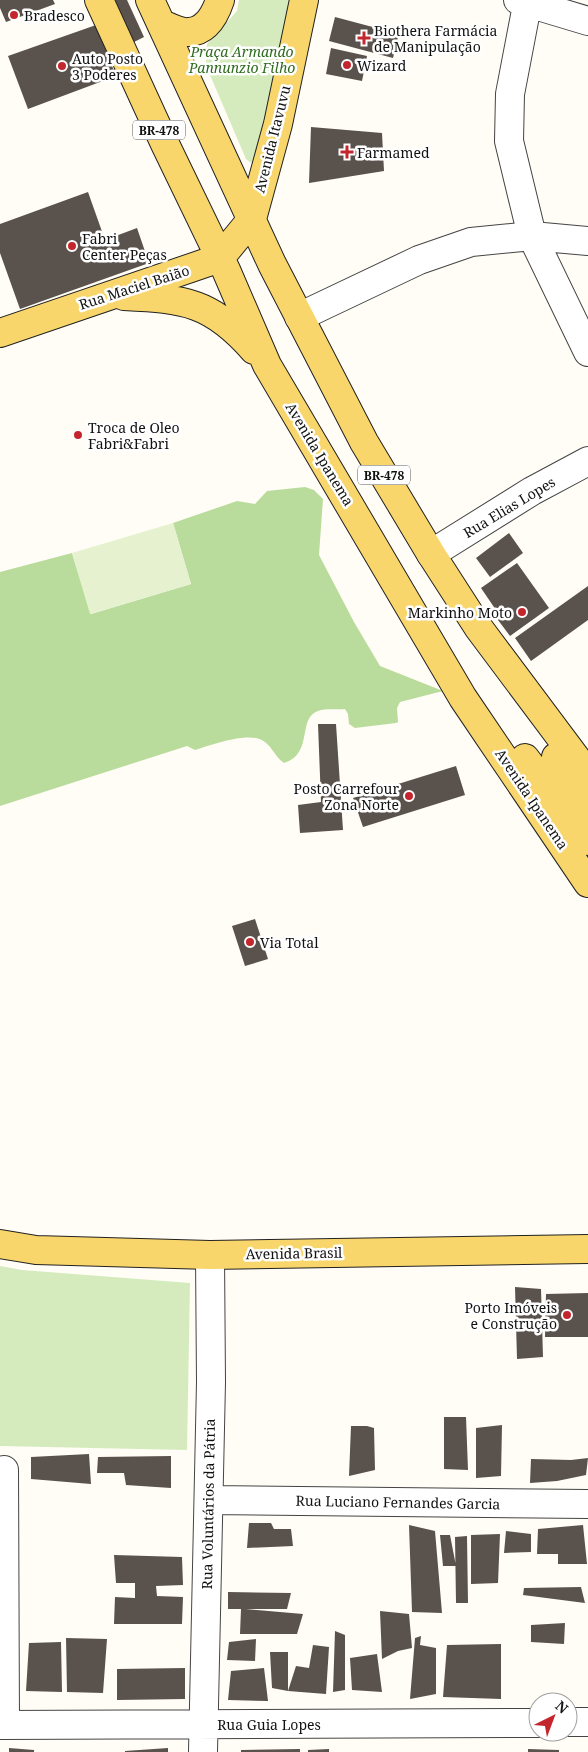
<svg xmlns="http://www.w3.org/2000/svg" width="588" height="1752" font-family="'Noto Serif',serif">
<rect width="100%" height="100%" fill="#fffdf5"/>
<path fill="#d5ebbd" d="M239 0H291L256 159 251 163 246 159 207 68 206 60 207 44 237 11Z
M0 1266 22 1270 190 1283 187 1450 0 1446Z"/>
<path fill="#b9dc9c" d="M305 487 314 490 323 499 319 555 354 622 380 666 443 691 400 702 397 708 398 722 396 723 355 728 349 724 348 714 345 709C337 710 326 708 318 711 297 718 314 754 284 763 275 757 273 748 265 742 251 730 211 745 195 750L187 746 0 806V572L72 553 91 614 191 584 173 523 237 501 255 504 267 491Z"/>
<path fill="#e6f2cf" d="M173 523 191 584 90 614 72 553Z"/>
<path fill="#5a524d" d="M0 0H53L55 4 6 22 0 8Z
M115 0H127L144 37 134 42Z
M335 17 399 34 393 58 329 41Z
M96 25 116 76 28 109 8 56Z
M331 48 367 56 362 81 326 74Z
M311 127 382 133 384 171 309 183Z
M88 192 105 240 137 228 149 263 20 309 0 253V224Z
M509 533 523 553 490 577 476 558Z
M517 563 549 608 510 636 495 616 498 613 481 588Z
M588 586V620L531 661 515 638Z
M318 724H336L343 830 300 833 298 805 321 802Z
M456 766 465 795 363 827 353 798Z
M255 919 268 959 245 966 232 926Z
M515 1287 541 1289 543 1357 517 1359Z
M588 1293V1337H545L546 1294Z
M444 1417H466L468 1470 444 1469Z
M502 1425 501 1476 476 1478V1428Z
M351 1426H367L374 1428 375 1470 349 1476Z
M89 1454 91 1484 31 1479V1457Z
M171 1456V1488L126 1485 124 1473H97L98 1457Z
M588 1458 586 1475 557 1481 530 1483 531 1459 571 1460Z
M249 1523H271L274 1529H291L293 1546 247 1548Z
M409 1525 435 1531 442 1613 412 1612Z
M583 1525 587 1564H558V1554H537L538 1529Z
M506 1531 531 1534V1552L504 1553Z
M500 1534 498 1583 471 1584V1535Z
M440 1535H450L456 1566H443Z
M467 1536 468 1603H456L455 1537Z
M114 1555 182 1557 183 1585 156 1586 157 1596 183 1597 182 1624H114L115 1597 135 1598V1583H116Z
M581 1587 585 1603 523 1595 524 1588Z
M228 1592 291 1593 287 1609H246L303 1614 297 1634H240L241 1609H228Z
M380 1611 409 1614 412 1648 398 1651 382 1659Z
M565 1623 564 1644 531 1642V1625Z
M335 1631 345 1635V1690L333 1692Z
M421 1636 420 1645 436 1648V1694L410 1699 415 1638Z
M66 1638 107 1639 103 1693 67 1692Z
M256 1639 255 1661 227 1660 229 1642Z
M61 1642 62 1692 26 1691 29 1643Z
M501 1644V1699L443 1697 447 1645Z
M313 1645 329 1647 326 1694 288 1691 296 1666 309 1668Z
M270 1652H288V1691L272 1688Z
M377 1654 382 1692 352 1690 350 1658Z
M185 1668V1699L117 1700V1669Z
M264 1668 268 1701 228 1700 231 1671Z
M9 1748 34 1750V1752H9Z
M168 1748V1752H125V1751Z
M300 1749V1752H241V1750Z
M329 1749V1752H308V1750Z
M528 1749 559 1750V1752H528Z"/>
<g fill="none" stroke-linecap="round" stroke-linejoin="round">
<g stroke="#444" stroke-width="30">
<path id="minor" d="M518 0 588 21
M528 0 510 94 509 141 532 236 588 352
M299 317 419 260 471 242 532 236 588 241
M431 554 532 491 588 461
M4 1470 5 1725
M209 1500 588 1504
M568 1722H588
M0 1725 538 1723
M203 1752 211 1382 210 1255"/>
</g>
<g stroke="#222" stroke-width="30">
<path id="major" d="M99 0 165 144 226 270 267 365 463 698 588 883
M150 0 272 264 364 442 431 554 478 627 588 774
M162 24C169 27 181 33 189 32 206 31 215 15 220 0
M124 296C185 299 212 302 254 350
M0 333 220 258 252 219 278 124 304 0
M556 757 588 808
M525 758 588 841
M0 1244 36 1250 210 1255 588 1249"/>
</g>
<use href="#minor" stroke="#fff" stroke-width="28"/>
<use href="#major" stroke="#f9d66b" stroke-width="28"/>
</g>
<g fill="#c4262e" stroke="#fff" stroke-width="2">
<circle cx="14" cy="15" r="5"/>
<path d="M361.5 30.5h5v5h5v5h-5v5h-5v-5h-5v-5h5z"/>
<circle cx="347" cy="65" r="5"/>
<circle cx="62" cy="66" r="5"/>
<path d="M344.5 144.5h5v5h5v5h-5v5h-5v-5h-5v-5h5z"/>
<circle cx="72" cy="246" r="5"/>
<circle cx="78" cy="435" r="5"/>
<circle cx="522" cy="612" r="5"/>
<circle cx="409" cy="796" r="5"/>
<circle cx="250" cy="942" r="5"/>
<circle cx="567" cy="1315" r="5"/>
</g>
<g text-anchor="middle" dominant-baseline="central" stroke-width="5" stroke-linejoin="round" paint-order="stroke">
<g fill="#fff" stroke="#585858" stroke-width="1">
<rect x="133" y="120.5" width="52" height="19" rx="4"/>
<rect x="358" y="465.5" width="52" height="19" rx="4"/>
</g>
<g font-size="12" font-weight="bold" fill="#111">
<text x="159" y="130">BR-478</text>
<text x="384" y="475">BR-478</text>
</g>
<g font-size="14" fill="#111" stroke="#fff" text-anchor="start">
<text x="24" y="15">Bradesco</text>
<text x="374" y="30">Biothera Farmácia<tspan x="374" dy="16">de Manipulação</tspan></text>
<text x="72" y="58">Auto Posto<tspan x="72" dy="16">3 Poderes</tspan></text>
<text x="357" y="65">Wizard</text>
<text x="357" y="152">Farmamed</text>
<text x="82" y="238">Fabri<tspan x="82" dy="16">Center Peças</tspan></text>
<text x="88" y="427">Troca de Oleo<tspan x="88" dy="16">Fabri&amp;Fabri</tspan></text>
<text x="512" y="612" text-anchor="end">Markinho Moto</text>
<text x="399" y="788" text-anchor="end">Posto Carrefour<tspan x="399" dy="16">Zona Norte</tspan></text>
<text x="260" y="942">Via Total</text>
<text x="557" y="1307" text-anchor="end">Porto Imóveis<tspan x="557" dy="16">e Construção</tspan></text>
</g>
<g font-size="14" font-style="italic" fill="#2f6b1f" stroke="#fff">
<text x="242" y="51">Praça Armando<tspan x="242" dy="16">Pannunzio Filho</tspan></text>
</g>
<g font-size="14" fill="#111" stroke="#fff">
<text transform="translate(272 139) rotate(-76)">Avenida Itavuvu</text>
<text transform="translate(134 287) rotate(-18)">Rua Maciel Baião</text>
<text transform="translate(320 454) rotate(59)">Avenida Ipanema</text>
<text transform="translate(509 507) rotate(-31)">Rua Elias Lopes</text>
<text transform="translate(532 799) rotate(56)">Avenida Ipanema</text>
<text transform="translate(294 1253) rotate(-1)">Avenida Brasil</text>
<text transform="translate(398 1502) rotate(1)">Rua Luciano Fernandes Garcia</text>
<text transform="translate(208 1504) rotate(-89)">Rua Voluntários da Pátria</text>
<text x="269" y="1724">Rua Guia Lopes</text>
</g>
</g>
<g transform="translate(553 1717) rotate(42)"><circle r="24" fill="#ffffff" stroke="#a0a0a0"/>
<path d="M0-4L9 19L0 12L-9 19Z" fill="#c4262e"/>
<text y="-8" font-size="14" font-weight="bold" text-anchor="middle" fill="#111111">N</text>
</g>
</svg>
